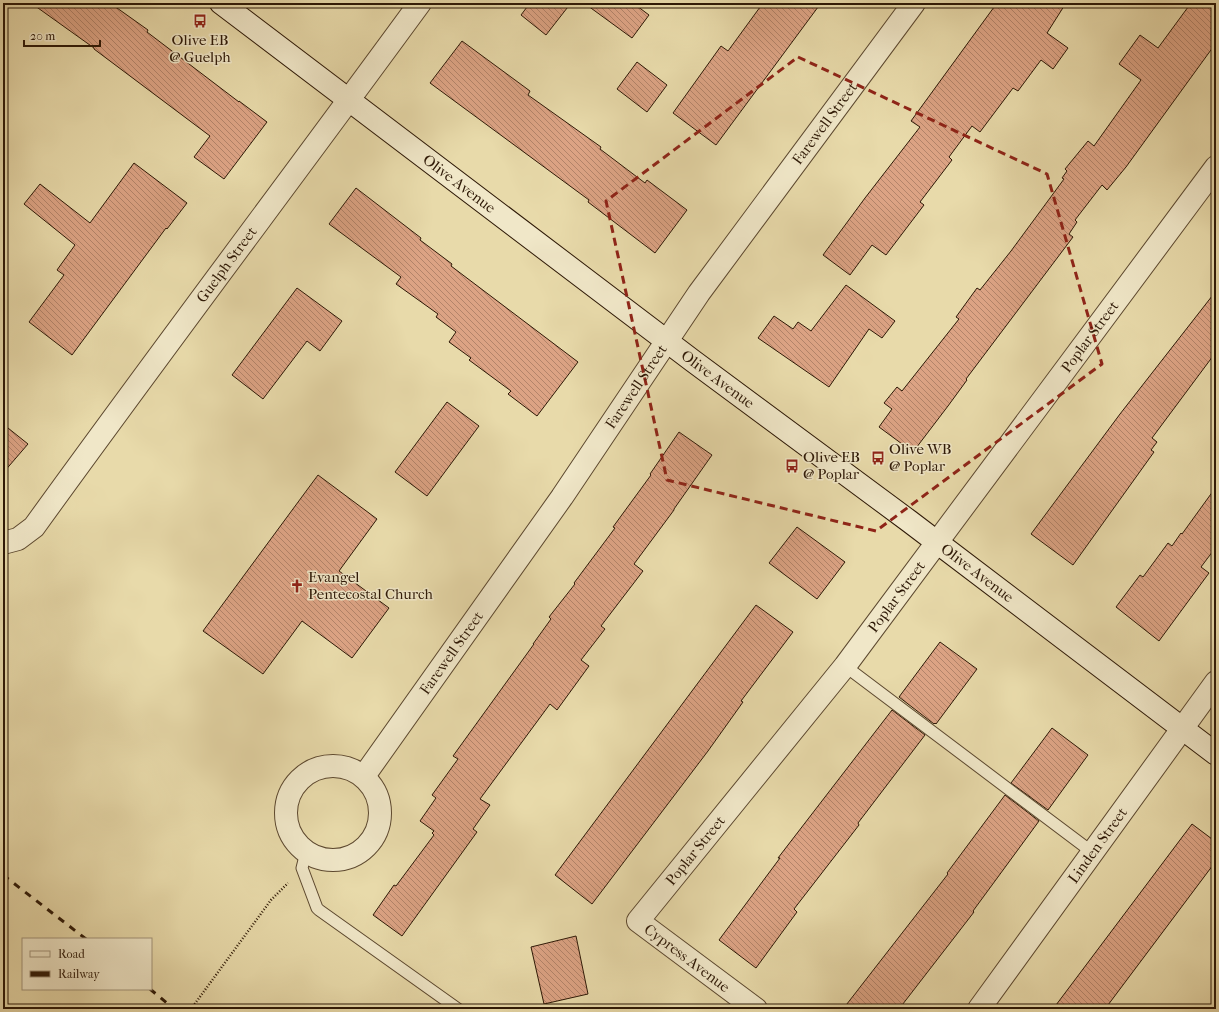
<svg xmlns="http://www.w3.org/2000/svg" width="1219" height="1012" font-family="'IM FELL French Canon',serif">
<defs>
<pattern id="building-back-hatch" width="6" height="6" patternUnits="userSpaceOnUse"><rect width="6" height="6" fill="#dca384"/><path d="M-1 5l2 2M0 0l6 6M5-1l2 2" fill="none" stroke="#b3846a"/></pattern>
</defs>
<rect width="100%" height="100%" fill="#e8daaa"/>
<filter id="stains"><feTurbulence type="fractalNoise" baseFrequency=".005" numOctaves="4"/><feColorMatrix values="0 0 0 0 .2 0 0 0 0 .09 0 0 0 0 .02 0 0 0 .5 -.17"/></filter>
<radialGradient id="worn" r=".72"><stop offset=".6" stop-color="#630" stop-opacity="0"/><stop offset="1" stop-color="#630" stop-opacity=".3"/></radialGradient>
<path fill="url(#building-back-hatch)" stroke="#2d1806" d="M31 3H110L148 30 147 32 239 102V101L267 122 224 179 194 157 210 136 94 49V48Z
M530 3H571L546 35 521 15Z
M584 3H633L649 15 632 38Z
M763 3H821L716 145 673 113 721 46 728 51Z
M997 3H1066L1047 33 1068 48 1053 69 1041 60 1018 91 1013 88 980 132 972 126 949 157 952 160 920 202 924 205 886 255 872 245 850 275 823 255 865 198 920 127 911 121Z
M1191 3H1216V43L1126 167 1107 190 1102 185 1075 220 1077 222 1069 234 1073 237 966 379 967 380 948 406 913 452 879 427 892 409 884 403 897 387 902 391 959 319 956 317 977 288 980 290 1011 251 1064 179 1062 178 1067 171 1065 169 1088 141 1094 146 1141 80 1119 64 1140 35 1158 48Z
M462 41 530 91 528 95 601 147 600 149 645 183 647 180 687 210 655 253 588 202 589 200 430 83Z
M637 62 667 85 647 112 617 89Z
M134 163 187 203 167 229 166 228 72 355 29 322 64 275 57 270 75 245 24 204 40 184 90 223Z
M356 188 421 238 420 240 452 264 451 266 578 362 537 416 508 394 511 391 469 360 471 358 449 342 456 332 436 317 438 314 396 284 401 277 329 224Z
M846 285 895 321 882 338 869 329 829 387 758 338 774 316 793 329 798 322 811 331Z
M297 288 342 321 320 351 307 341 263 399 232 375Z
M1216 291V352L1152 438 1157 442 1151 450 1154 452 1073 565 1031 534 1120 414Z
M447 402 479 426 427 496 395 472Z
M3 424 28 444 3 473Z
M679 432 712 455 674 509V510L634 564 643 571 601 626 605 629 581 660 589 666 557 710 550 704 480 799 490 805 473 829 477 832 402 936 373 915 394 885 396 886 434 835 432 833 434 831 420 821 436 798 432 795 458 759 453 756 534 644H533L551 619 549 617 575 584 574 583 615 528 613 527 651 475 650 474Z
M318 475 377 519 339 571 389 608 352 658 302 621 263 674 203 631Z
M1216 487V547L1201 567 1209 573 1159 641 1116 607 1140 575 1143 577 1168 543 1172 546 1181 533 1182 534Z
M797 527 845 562 817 599 769 563Z
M756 605 793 632 741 701 743 702 708 751 592 904 555 875Z
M940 642 977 669 936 724 935 723 934 724 899 697Z
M892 710 925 735 858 823 859 825 794 909 797 912 756 968 719 940 780 858H778Z
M1052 728 1088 755 1048 810 1011 783Z
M1005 795 1039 821 973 911 974 912 899 1009H843L948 874 947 873Z
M1192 824 1216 842V861L1105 1009H1053Z
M576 936 588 994 544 1004 531 947Z"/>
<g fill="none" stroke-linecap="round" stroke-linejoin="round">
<g stroke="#5c482f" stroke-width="13">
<path id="lane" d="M845 666 1092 852
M306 852 302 868 317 908 319 910 458 1009"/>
</g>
<g stroke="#5c482f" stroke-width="24">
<g id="street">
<path id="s1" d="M3 543 18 539 34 527C161 351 292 178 420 3"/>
<circle cx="333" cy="813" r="47"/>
<path id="s2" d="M364 776 562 497 699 293 914 3"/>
<path id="s3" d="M756 1009 638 921 845 666 1216 167"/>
<path id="s4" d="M979 1009 1216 682"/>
</g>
</g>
<g stroke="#2d1806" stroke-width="24">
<g id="secondary">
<path id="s5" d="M221 3 693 361 909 521 1216 754"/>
</g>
</g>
<path stroke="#2d1806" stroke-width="2.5" stroke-dasharray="1 2" stroke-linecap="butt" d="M191 1009 271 900 288 883"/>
<use href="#lane" stroke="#f0e7c8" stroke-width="11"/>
<use href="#street" stroke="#f0e7c8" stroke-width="22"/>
<use href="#secondary" stroke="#f0e7c8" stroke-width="22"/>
<path stroke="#2d1806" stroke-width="3" stroke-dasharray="7 7" stroke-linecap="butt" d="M3 875 86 939
M150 989 174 1009"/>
</g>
<path fill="none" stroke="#8f2418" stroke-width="3" stroke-dasharray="8 5" stroke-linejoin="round" d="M798 57 1047 174 1102 364 876 531 667 480 606 201Z"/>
<defs>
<g id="bus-bare" transform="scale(1.08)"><path d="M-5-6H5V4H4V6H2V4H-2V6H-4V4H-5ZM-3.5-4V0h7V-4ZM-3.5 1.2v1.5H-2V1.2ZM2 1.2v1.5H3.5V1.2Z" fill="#8f2418" stroke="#f0e7c8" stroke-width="2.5" paint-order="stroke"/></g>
<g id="church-bare" transform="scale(1.08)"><path d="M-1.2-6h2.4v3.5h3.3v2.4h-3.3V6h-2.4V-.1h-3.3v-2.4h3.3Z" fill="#8f2418" stroke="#f0e7c8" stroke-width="2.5" paint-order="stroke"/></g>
</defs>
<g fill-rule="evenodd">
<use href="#bus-bare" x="200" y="21"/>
<use href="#bus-bare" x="878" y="458"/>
<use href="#bus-bare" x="792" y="466"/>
<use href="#church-bare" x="297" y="586"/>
</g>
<g text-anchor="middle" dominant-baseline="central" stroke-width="3" stroke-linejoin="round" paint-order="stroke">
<g font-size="15" fill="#2d1806" stroke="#f0e7c8" text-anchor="start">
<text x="200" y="40" text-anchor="middle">Olive EB<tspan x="200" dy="17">@ Guelph</tspan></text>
<text x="889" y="449">Olive WB<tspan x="889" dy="17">@ Poplar</tspan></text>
<text x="803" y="457">Olive EB<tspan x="803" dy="17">@ Poplar</tspan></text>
<text x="308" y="577">Evangel<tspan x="308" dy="17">Pentecostal Church</tspan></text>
</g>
<g font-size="15" fill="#2d1806" stroke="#f0e7c8">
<text stroke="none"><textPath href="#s2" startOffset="799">Farewell Street</textPath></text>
<text stroke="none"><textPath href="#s5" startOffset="299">Olive Avenue</textPath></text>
<text stroke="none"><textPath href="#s1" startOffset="361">Guelph Street</textPath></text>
<text stroke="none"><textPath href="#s3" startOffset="886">Poplar Street</textPath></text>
<text stroke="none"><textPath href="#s5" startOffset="623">Olive Avenue</textPath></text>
<text stroke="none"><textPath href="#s2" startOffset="475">Farewell Street</textPath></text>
<text stroke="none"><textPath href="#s5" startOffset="947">Olive Avenue</textPath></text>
<text stroke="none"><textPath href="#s3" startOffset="562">Poplar Street</textPath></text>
<text stroke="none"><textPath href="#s2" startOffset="151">Farewell Street</textPath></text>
<text stroke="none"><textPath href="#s4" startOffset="202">Linden Street</textPath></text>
<text stroke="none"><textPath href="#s3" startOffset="238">Poplar Street</textPath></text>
<text transform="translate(687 958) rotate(37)">Cypress Avenue</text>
</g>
</g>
<rect width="1219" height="1012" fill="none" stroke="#e8daaa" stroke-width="16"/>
<rect x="4" y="4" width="1211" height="1004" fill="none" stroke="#2d1806" stroke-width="2"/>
<rect x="8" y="8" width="1203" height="996" fill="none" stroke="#2d1806"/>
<rect x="22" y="938" width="130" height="52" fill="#f0e7c8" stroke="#a2947a"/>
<rect x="30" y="951" width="20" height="6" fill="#f0e7c8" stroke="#a2947a"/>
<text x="58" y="958" font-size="12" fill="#2d1806">Road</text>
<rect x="30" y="971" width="20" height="6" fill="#2d1806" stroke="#a2947a"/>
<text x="58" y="978" font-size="12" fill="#2d1806">Railway</text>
<path d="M24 40v6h76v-6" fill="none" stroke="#2d1806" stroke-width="2"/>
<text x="30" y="40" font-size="12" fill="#2d1806" stroke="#f0e7c8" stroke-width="3" paint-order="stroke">20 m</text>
<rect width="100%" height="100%" filter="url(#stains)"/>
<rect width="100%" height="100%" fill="url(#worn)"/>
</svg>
